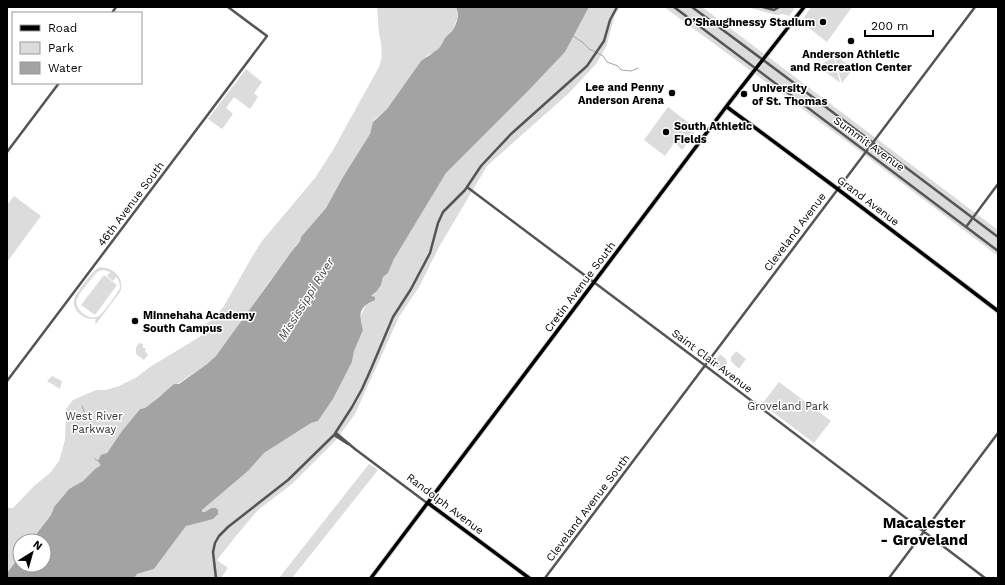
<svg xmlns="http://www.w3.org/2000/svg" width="1005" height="585" font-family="'Work Sans',sans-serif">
<rect width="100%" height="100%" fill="#fff"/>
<path fill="#dcdcdc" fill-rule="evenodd" d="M377 7H456L458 9 457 19 453 29 445 38 443 44 434 53 428 55 421 61 397 95 387 109 374 120 370 134 343 177 326 208 301 237 300 241 296 245 294 249 268 283 231 337 216 356 207 364 164 393 145 408 140 409 122 431 107 453 101 465 95 469 83 481 69 489 54 507 51 515 31 541H20V556L7 573V508H13L33 487 51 472 59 461 65 440 66 409 73 400 96 390H106L119 386 137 377 150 367 201 336 205 331 200 328 214 318 224 306 252 257 262 241 315 178 333 150 379 67C384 54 381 45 379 33 378 24 378 15 377 7Z
M589 7H620L615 15 606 47 596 64 568 94 487 166 439 247 419 287 399 317 355 414 336 440 292 484 258 510 236 536 217 560 228 568 221 578H134L137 574 154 569 186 526 203 521 218 510 216 508H211L205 512H202V510L248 471 264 453 311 423 318 421 333 399 352 362 354 351 363 330 359 319 366 305 372 302V298L371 296 377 291 381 285 383 277 388 273 394 259 446 173 530 89 565 52Z
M664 7H702L998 230V256L861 152Z
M747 7H794L795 8 789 16 783 14 776 15Z
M811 7H852L827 42 805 25 804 18Z
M830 53H832L836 66 835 67H821L820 66 823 63 828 61V56Z
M834 54 851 67V68H839L837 66Z
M821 68C836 68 837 67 840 83Z
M839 68 853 69 842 83 838 70Z
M246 69 262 82 254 93 258 97 250 109 234 97 226 108 233 114 222 129 208 119Z
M668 107 689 123 686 127 695 133 682 150 675 142 665 156 644 140Z
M14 196 41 216 7 262V205Z
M98 268C112 265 126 279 120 292L96 324 95 322 96 319C86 320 73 313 74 301 74 295 92 272 98 268ZM104 270 110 272 107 276 113 281 116 277 119 281 120 288C116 295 105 311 99 316 90 322 73 309 77 299 81 290 90 281 96 273L99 271Z
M104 275 117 285 95 315 81 305Z
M139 343 143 344V348H146L145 351 148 355 144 360 136 354V348Z
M736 351 746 359 739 369 731 361V357Z
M720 354 726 359 727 363 724 371 735 376 731 380 722 373 723 371 714 365V363Z
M52 376 62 381 60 389 47 381Z
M779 382 831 421 814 443 762 404Z
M369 464 378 470 292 578H279Z"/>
<path fill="#a3a3a3" d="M456 7H589L565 52 530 89 446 173 394 259 388 273 383 277 381 285 377 291 371 296 375 297V300C372 302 368 303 366 305 357 312 361 322 363 330L354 351 352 362 333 399 318 421 311 423 264 453 248 471 202 510V512H205L211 508H216L218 510V514L213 519 186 526 154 569 137 574 134 578H7V573L20 556V565H44V541H31L51 515 54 507 69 489 83 481 95 469 101 465 98 461 101 455 107 453 122 431 140 409 145 408 158 398 174 384H179L207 364 216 356 292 251 300 241 301 237 326 208 343 177 370 134 373 122 387 109 421 61C425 57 430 56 434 52 439 49 442 45 444 40 445 37 449 34 452 31 457 24 460 14 456 7Z"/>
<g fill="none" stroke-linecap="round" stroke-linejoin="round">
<path stroke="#a3a3a3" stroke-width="1" d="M573 36C579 40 586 44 590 50H592L603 56 607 62 618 66 621 70 631 71 638 68
M82 406 85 414
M95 459 100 462"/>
<g stroke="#dbdbdb" stroke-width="5.5">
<path id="major" d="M727 107 835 187 998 311
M428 503 529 578
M371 578 729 103 804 7"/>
</g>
<path stroke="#555" stroke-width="2.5" d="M674 7 998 251
M692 7 794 83 998 237
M763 7 774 10 779 7
M112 13 116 7
M7 152 59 83
M467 187 707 367 985 578
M966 227 998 184
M7 381 267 36 228 7
M336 433 355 449 427 503
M334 435 348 444
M216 578 213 552 215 543 219 536 228 527 288 480 334 435 352 407 362 389 371 369 393 317 411 289 430 253 438 223 443 212 465 190 481 166 511 134 587 66 604 41 610 20 617 7
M545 578 975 7
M889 578 998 433"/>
<use href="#major" stroke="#000" stroke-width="3.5"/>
</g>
<g fill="#000" stroke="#fff" stroke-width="1.5">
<circle cx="823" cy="22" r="4"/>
<circle cx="851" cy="41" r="4"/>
<circle cx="672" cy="93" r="4"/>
<circle cx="744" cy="94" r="4"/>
<circle cx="666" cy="132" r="4"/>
<circle cx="135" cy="321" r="4"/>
</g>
<g text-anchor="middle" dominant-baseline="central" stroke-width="3" stroke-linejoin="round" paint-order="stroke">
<g font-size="11" font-weight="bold" fill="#000" stroke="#fff" text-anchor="start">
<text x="815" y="22" text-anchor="end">O’Shaughnessy Stadium</text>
<text x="851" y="54" text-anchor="middle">Anderson Athletic<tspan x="851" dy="13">and Recreation Center</tspan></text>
<text x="664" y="87" text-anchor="end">Lee and Penny<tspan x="664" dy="13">Anderson Arena</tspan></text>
<text x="752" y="88">University<tspan x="752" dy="13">of St. Thomas</tspan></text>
<text x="674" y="126">South Athletic<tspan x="674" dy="13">Fields</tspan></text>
<text x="143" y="315">Minnehaha Academy<tspan x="143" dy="13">South Campus</tspan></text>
</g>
<g font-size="11" fill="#000" stroke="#fff">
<text transform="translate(869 144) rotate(36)">Summit Avenue</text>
<text transform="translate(868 201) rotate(37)">Grand Avenue</text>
<text transform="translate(131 204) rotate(-53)">46th Avenue South</text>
<text transform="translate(795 232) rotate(-53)">Cleveland Avenue</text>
<text transform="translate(580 287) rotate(-53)">Cretin Avenue South</text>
<text transform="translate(712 361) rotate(37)">Saint Clair Avenue</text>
<text transform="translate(445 504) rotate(37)">Randolph Avenue</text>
<text transform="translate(588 508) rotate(-53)">Cleveland Avenue South</text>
</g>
<g font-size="11" fill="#333" stroke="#fff">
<text x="788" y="406">Groveland Park</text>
<text x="94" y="416">West River<tspan x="94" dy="13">Parkway</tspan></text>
</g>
<g font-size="12" font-style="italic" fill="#444" stroke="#fff">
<text transform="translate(306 299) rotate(-58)">Mississippi River</text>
</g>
<g font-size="15" font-weight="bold" fill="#000" stroke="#fff">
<text x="924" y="523">Macalester<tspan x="924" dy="17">- Groveland</tspan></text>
</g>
</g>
<rect width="1005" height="585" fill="none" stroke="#000000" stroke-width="16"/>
<rect x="12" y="12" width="130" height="72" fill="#ffffff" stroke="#999999"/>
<rect x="20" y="25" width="20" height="6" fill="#000000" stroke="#999999"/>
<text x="48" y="32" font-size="12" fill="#000000">Road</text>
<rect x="20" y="42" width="20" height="12" fill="#dcdcdc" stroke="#999999"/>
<text x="48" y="52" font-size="12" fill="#000000">Park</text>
<rect x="20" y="62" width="20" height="12" fill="#a3a3a3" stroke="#999999"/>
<text x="48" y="72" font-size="12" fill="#000000">Water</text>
<g transform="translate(32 553) rotate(37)"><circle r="19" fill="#ffffff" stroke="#999999"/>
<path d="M0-3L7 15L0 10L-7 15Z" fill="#000000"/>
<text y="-6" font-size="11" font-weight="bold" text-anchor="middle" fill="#000000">N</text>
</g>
<path d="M865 30v6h68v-6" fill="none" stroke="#000000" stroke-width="2"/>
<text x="871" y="30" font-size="12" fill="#000000" stroke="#ffffff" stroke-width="3" paint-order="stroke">200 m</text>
</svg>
